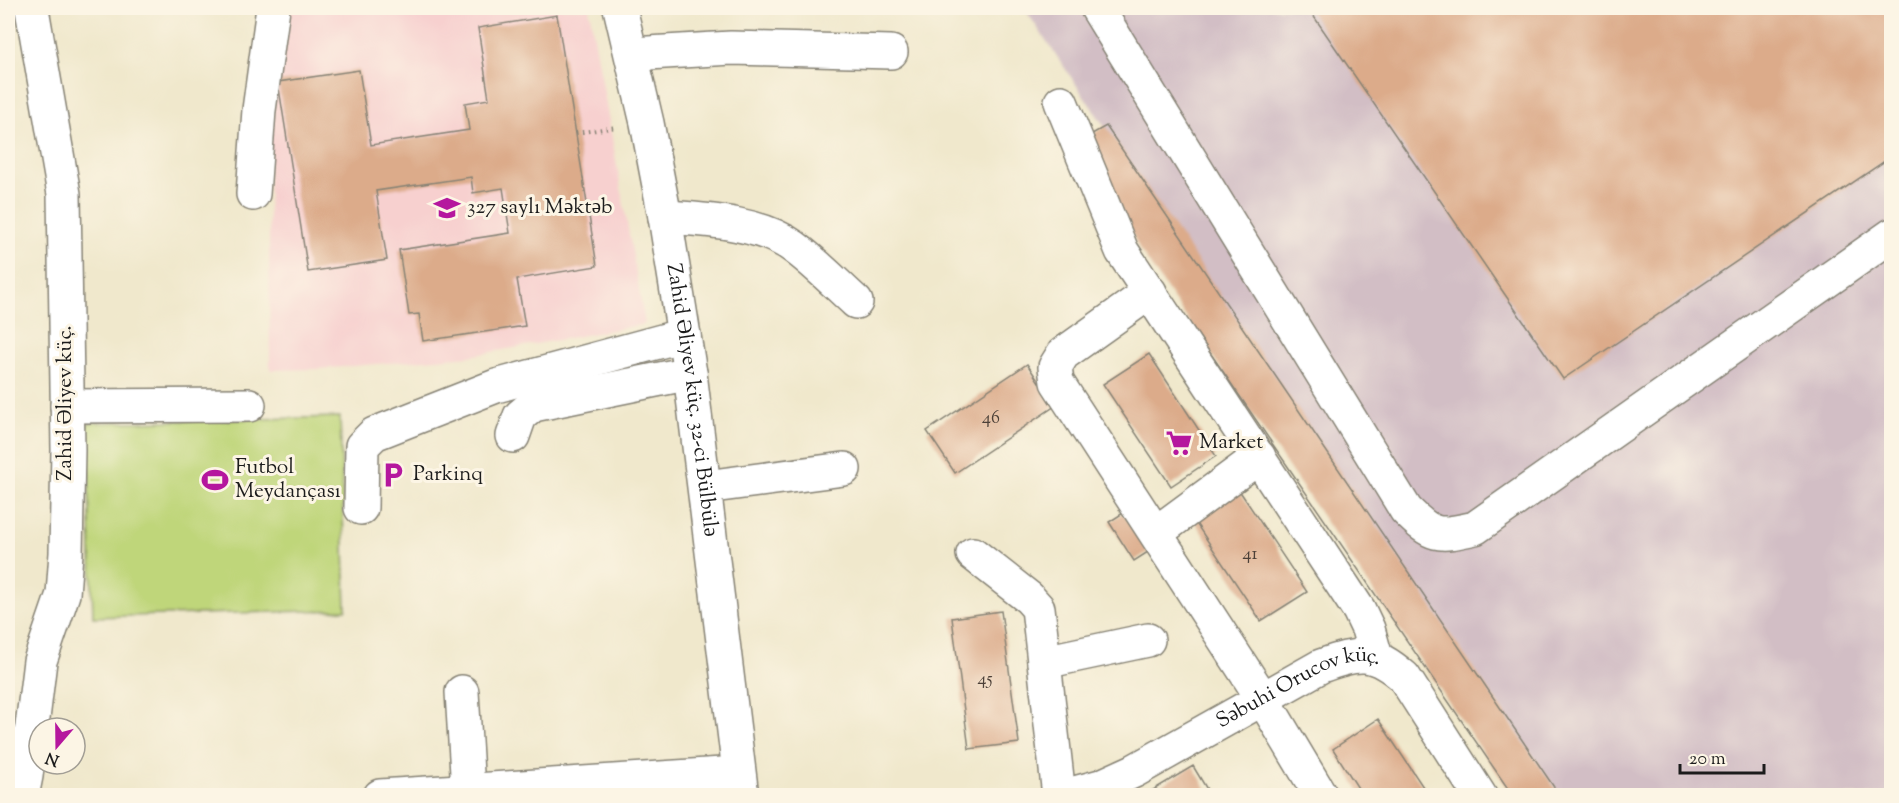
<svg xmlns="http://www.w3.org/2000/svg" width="1899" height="803" font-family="'Sorts Mill Goudy',serif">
<rect width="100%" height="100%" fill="#fcf5e5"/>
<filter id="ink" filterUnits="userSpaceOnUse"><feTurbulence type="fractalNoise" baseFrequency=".0167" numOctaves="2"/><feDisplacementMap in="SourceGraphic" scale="12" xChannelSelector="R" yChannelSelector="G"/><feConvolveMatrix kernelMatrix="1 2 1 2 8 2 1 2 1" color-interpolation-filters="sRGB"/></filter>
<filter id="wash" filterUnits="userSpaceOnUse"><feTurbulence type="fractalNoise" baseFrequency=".008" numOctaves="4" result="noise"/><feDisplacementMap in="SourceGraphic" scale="24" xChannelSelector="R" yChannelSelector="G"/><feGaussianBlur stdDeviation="1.35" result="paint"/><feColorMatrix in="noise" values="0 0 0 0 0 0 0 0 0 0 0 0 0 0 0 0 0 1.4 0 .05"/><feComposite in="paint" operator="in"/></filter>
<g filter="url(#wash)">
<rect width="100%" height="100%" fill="#f0e8cc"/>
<path fill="#f7d0cf" d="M283 8H589L645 324 470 356 318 369 270 370 268 93Z"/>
<path fill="#d2bec5" d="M1024 8H1891V795H1560Z"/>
<path fill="#bfd67a" stroke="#6e794b" stroke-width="1.5" d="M340 417 346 610 93 617 87 423Z"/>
<g id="blocks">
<path fill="#dcab8a" d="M1308 8H1892V156L1563 379Z
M557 15 597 266 517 279 525 326 423 341 419 314 409 315 399 250 510 233 503 188 473 193 471 177 376 191 387 260 308 272 278 82 359 70 371 145 469 130 465 103 489 99 478 28Z
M1106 126 1560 796H1513L1140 250 1085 138Z
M1149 354 1216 456 1171 486 1103 384Z
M1027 364 1055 406 955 473 927 431Z
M1239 490 1307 592 1261 621 1193 519Z
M1123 513 1148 552 1134 561 1109 522Z
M1001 611 1019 743 969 749 952 618Z
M1378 719 1429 796H1363L1333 749Z
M1193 766 1211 796H1143Z"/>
</g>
</g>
<g filter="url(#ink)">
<use href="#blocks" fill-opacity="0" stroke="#868274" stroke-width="1.5"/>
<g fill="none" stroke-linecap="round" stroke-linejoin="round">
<g stroke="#868274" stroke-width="36">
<g id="minor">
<path id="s1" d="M620 8 647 123 665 217 690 373 742 796"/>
<path d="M1097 8 1406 510C1434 538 1438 536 1475 528L1892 235"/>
<path d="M632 54 731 48 891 52"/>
<path d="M1061 102 1122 251 1359 610 1368 629 1376 657"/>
<path d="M253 194 259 110 273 8"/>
<path d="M665 217C707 220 759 222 794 247 816 263 836 284 856 302"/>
<path d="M1150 292 1063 354 1055 367 1057 382 1263 699 1321 796"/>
<path d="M67 406 249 405"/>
<path d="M513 436 520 416 533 405 690 373"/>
<path d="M705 487 844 469"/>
<path d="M361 508 362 446 374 434 496 386 684 335"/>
<path d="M1156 533 1259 457"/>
<path d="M973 554 1029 598 1038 608 1059 796"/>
<path d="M1044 662 1148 640"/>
<path d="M462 692 468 790"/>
<path d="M22 796 26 776 40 661 63 594 66 553 68 450 64 194 32 9"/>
<path d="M380 796 738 773"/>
<path id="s2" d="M1064 796 1101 786 1134 771 1321 666C1359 652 1373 650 1404 677L1480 796"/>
</g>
</g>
<path stroke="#868274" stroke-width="4" stroke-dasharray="1.5 4.5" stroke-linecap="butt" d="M576 133 617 127"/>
<use href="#minor" stroke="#fff" stroke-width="33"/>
</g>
</g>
<defs>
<g id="school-bare" transform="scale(2.07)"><path d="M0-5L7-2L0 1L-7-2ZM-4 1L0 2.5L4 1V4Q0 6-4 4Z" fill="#b5179e" stroke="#fcf5e5" stroke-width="2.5" paint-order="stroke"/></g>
<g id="supermarket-bare" transform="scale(2.07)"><path d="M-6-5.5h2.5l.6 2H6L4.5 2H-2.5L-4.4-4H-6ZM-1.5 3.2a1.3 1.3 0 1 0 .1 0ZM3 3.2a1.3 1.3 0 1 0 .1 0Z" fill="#b5179e" stroke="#fcf5e5" stroke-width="2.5" paint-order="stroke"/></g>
<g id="parking-bare" transform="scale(2.07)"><path d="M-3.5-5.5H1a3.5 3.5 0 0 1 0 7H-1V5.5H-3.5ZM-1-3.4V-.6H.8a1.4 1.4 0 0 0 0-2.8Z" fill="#b5179e" stroke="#fcf5e5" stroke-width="2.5" paint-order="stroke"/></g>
<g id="stadium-bare" transform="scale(2.07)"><path d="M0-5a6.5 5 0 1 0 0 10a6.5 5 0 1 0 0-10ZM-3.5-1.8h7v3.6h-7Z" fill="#b5179e" stroke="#fcf5e5" stroke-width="2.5" paint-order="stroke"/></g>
</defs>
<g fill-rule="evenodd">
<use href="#school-bare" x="447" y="208"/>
<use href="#supermarket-bare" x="1179" y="443"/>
<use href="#parking-bare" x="393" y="475"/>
<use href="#stadium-bare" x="215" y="480"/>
</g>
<g text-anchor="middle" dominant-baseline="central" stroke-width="6" stroke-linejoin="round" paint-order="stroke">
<g font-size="18" fill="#4c4038">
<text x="991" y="419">46</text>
<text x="1250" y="555">41</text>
<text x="985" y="680">45</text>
</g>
<g font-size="21" fill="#1c1c1c" stroke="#fcf5e5" text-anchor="start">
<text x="467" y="208">327 saylı Məktəb</text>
<text x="1199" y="443">Market</text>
<text x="235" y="468">Futbol<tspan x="235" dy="24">Meydançası</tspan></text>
<text x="413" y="475">Parkinq</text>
</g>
<g font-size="21" fill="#1c1c1c" stroke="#fcf5e5">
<text stroke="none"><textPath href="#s1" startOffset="399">Zahid Əliyev küç. 32-ci Bülbülə</textPath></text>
<text transform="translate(66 403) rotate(-90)">Zahid Əliyev küç.</text>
<text stroke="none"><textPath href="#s2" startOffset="261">Səbuhi Orucov küç.</textPath></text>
</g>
</g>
<rect width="1899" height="803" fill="none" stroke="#fcf5e5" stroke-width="30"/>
<g transform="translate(57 746) rotate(200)"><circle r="28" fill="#fcf5e5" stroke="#a29e95" stroke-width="1.5"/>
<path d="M0-4.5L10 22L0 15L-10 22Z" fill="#b5179e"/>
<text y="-9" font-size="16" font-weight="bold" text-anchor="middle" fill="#1c1c1c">N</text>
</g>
<path d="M1680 764v9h84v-9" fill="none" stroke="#1c1c1c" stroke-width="3"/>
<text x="1689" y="764" font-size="18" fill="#1c1c1c" stroke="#fcf5e5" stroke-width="4.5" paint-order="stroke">20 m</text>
</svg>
